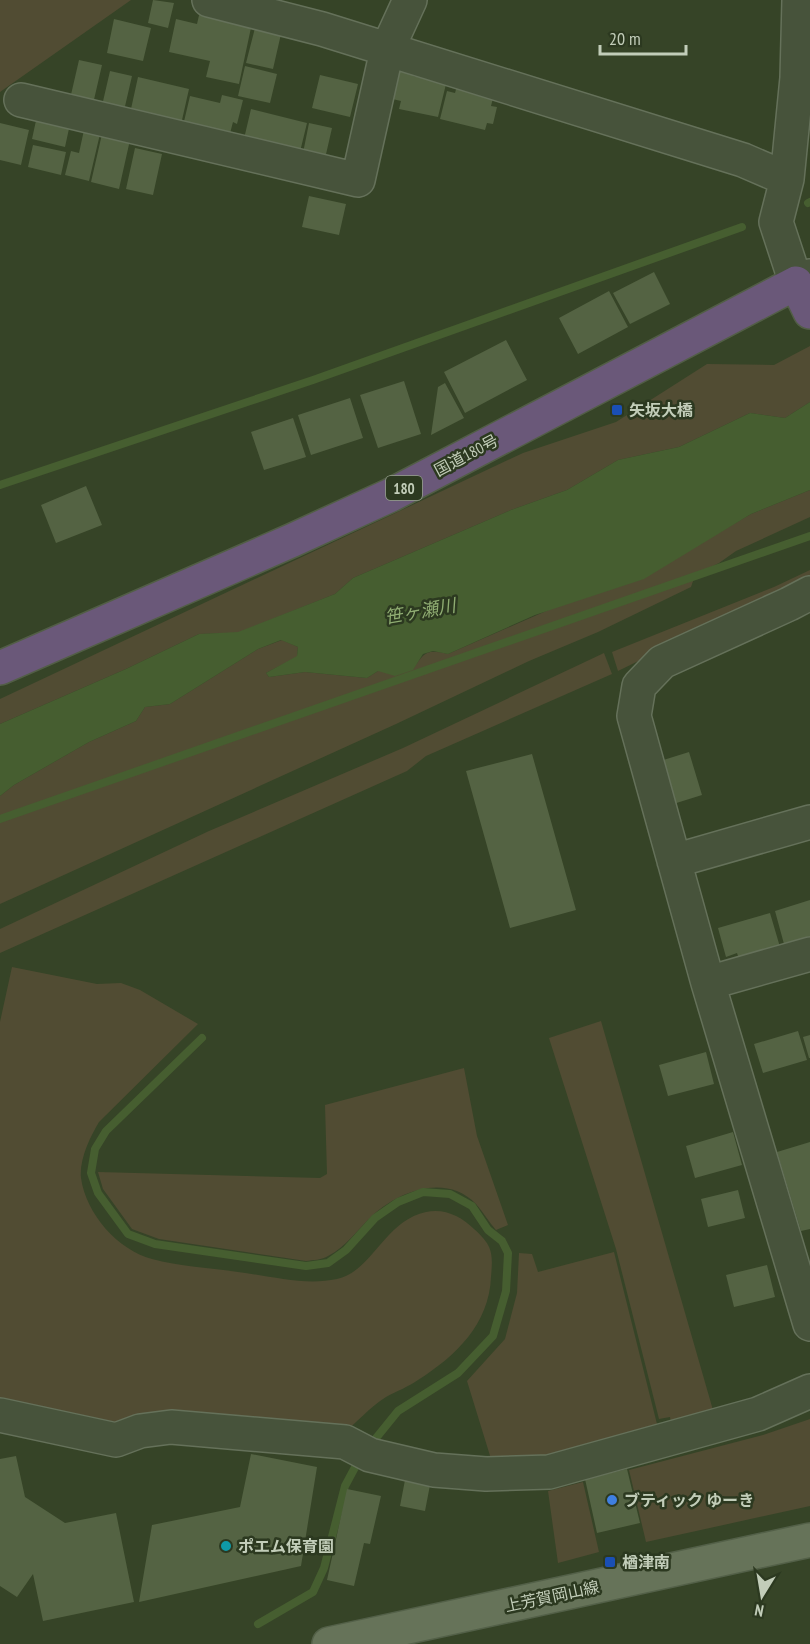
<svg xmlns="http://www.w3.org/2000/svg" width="810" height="1644" font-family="'PT Sans Narrow','Noto Sans JP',sans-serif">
<rect width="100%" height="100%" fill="#364427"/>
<path fill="#514c33" d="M0 0H131L0 92Z
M810 346V402L785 418 750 413 679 447 618 460 567 490 511 510 353 578 335 594 238 633 199 634 126 669 0 724V699L523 453 616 422 707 364 774 365Z
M810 490V517L736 551 719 563 695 575 691 587 598 632 529 661 396 724 0 904V796L14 785 89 742 136 721 145 707 170 704 258 649 282 640 298 647 297 657 266 673 269 677 305 672 367 678 378 671 413 669C425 652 426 649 448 654L701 543 751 514Z
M810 570V577L618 671 612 652 774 587Z
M604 653 612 674 426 756 407 771 0 953V929L209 831 403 748Z
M12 967 97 984 121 983 140 990 198 1024 99 1122C90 1137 79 1160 81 1178 86 1214 118 1250 152 1259 178 1266 211 1268 238 1272 270 1276 305 1286 337 1279 373 1271 384 1221 426 1212 444 1208 461 1216 474 1229 493 1246 493 1253 491 1277 489 1324 456 1356 418 1380 408 1387 397 1391 386 1397 370 1407 356 1423 341 1436L137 1429 0 1409V1022Z
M601 1021 715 1417 672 1429 670 1417 659 1419 616 1249 549 1038Z
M464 1068 477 1136 508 1225 496 1230C489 1222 483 1212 476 1204 446 1173 399 1191 372 1216 358 1229 346 1247 328 1256 322 1260 313 1260 306 1261L159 1239 132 1229 103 1189 98 1172 320 1178 327 1174 325 1105Z
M614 1252 659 1432 546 1462 491 1459 467 1381 505 1339 517 1293 519 1253 532 1254 538 1272Z
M810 1419V1506L646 1542 629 1470 763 1435Z
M583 1482 599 1552 558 1563 548 1491Z"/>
<path fill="#465e30" d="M810 402V490L751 514 644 579 535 615 448 654 433 651 423 654 413 670 395 676 378 671 367 678 305 672 269 677 266 673 297 656 298 647 281 640 258 649 170 704 145 707 136 721 89 742 14 785 0 796V724L126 669 199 634 238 632 335 594 353 578 511 510 567 490 618 460 679 447 750 413 785 418Z"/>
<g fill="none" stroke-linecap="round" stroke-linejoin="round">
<path stroke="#465e30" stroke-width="8" d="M808 203 810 202
M0 485 313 380 742 227
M0 819 810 536
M202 1038 106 1131 95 1149 91 1173 98 1193 128 1234 155 1244 306 1266 328 1263 346 1250 375 1218 398 1202 423 1192 450 1194 472 1206 488 1230 502 1241 508 1253 506 1291 493 1336 458 1373 398 1411 368 1448
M258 1624 313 1592 324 1568 345 1486 360 1458"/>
</g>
<path fill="#546343" d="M153 0 174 3 168 28 148 23Z
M200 11 252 23 239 84 206 77 210 61 169 52 176 19 197 24Z
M114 19 151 28 143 61 107 53Z
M255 28 281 34 273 69 246 63Z
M79 60 102 65 93 104 70 99Z
M392 63 415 68 413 76 446 84 438 117 399 109 401 101 384 97Z
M245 66 277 74 270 103 238 96Z
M110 71 132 76 123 115 101 110Z
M320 75 358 84 350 117 312 108Z
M138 77 189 89 180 129 129 118Z
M458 82 495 90 491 106 497 107 493 124 487 123 485 130 440 119 447 91 455 93Z
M222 95 243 100 237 124 233 122 228 141 182 130 190 96 220 103Z
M251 109 307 123 299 156 243 143Z
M37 116 70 124 65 147 32 139Z
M0 123 29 130 21 165 0 160Z
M309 123 332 128 324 163 302 158Z
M84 130 100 134 89 181 65 175 71 151 79 153Z
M102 134 130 140 119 189 91 182Z
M33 145 66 152 61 175 28 167Z
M135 148 162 154 153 195 126 189Z
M309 196 346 204 339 235 302 227Z
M654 272 670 304 630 324 613 293Z
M609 291 628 327 578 354 559 318Z
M506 340 527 380 465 413 444 372Z
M404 381 421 434 378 448 360 395Z
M445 383 464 418 431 435 438 387Z
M350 398 363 438 311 455 298 415Z
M293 418 306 457 264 470 251 432Z
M86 486 102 525 56 543 41 505Z
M689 752 702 795 670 805 657 762Z
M532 754 576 910 510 928 466 771Z
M810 900V936L784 944 775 911Z
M770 913 780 947 739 959 737 953 726 957 718 928Z
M798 1031 807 1060 763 1073 754 1044Z
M810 1035V1058H809L803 1037Z
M706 1052 714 1084 668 1096 659 1065Z
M733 1132 742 1165 695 1178 686 1146Z
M810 1142V1229L801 1231 777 1152Z
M738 1190 745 1218 708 1227 701 1199Z
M767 1265 775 1297 734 1307 726 1275Z
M251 1454 317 1467 301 1566 139 1602 152 1525 240 1507Z
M16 1456 25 1497 65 1523 116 1513 134 1602 43 1621 33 1574 17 1597 0 1586V1459Z
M627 1469 640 1523 597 1533 585 1479Z
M405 1480 430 1485 425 1511 400 1506Z
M347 1489 381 1496 370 1544 364 1543 354 1586 327 1580Z"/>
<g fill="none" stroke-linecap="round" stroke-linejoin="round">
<g stroke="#65715a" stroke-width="36">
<path id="minor" d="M209 0 322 29 743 160 787 179
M799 0 797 78 787 179 776 222 796 283 810 276
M21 100 358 180 387 50 410 0
M810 593 789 604 662 662 639 686 634 716 708 983 810 1324
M674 861 810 822
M708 983 810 954
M0 1415 116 1440 140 1431 171 1427 345 1442 370 1455 434 1470 486 1474 549 1472 758 1414 810 1391"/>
</g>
<g stroke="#536048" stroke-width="36">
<path id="major" d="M329 1644 810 1540"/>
</g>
<g stroke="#525e46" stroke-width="36">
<path id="highway" d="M0 668 293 540 391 495 796 283 810 312"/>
</g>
<use href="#minor" stroke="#47533b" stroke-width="33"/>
<use href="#major" stroke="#667359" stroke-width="33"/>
<use href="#highway" stroke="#6a5879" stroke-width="33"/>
</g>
<g fill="#1a4fb4" stroke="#2c3920" stroke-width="2">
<rect x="611" y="404" width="12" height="12" rx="3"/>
<rect x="604" y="1556" width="12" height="12" rx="3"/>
</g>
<circle fill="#3f7fe0" stroke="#2c3920" stroke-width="2" cx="612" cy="1500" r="6"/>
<circle fill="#0f9aa8" stroke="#2c3920" stroke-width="2" cx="226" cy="1546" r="6"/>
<g text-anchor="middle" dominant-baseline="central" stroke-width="5" stroke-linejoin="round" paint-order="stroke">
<rect fill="#2c3920" stroke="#95a18b" stroke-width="1.5" x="386" y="476" width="36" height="24" rx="4.5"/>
<g font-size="15" font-weight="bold" fill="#c2cdb9">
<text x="404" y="488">180</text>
</g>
<g font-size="16" font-weight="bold" fill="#c2cdb9" stroke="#2c3920" text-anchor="start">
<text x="629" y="410">矢坂大橋</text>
<text x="624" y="1500">ブティック ゆーき</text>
<text x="238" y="1546">ポエム保育園</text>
<text x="622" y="1562">楢津南</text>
</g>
<g font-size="16" fill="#c2cdb9" stroke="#2c3920">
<text transform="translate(466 455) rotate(-28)">国道180号</text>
<text transform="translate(552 1596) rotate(-12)">上芳賀岡山線</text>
</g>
<g font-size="18" font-style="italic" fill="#8fac72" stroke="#2c3920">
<text transform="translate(420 611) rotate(-10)">笹ヶ瀬川</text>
</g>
</g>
<g transform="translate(762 1596) rotate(191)" stroke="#2c3920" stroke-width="4.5" paint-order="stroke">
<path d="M0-4.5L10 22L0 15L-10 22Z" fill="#c2cdb9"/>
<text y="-9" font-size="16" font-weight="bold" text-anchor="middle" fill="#c2cdb9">N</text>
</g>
<path d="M600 45v9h86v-9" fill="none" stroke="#c2cdb9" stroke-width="3"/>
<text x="609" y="45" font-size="18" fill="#c2cdb9" stroke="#2c3920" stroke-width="4.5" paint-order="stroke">20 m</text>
</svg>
